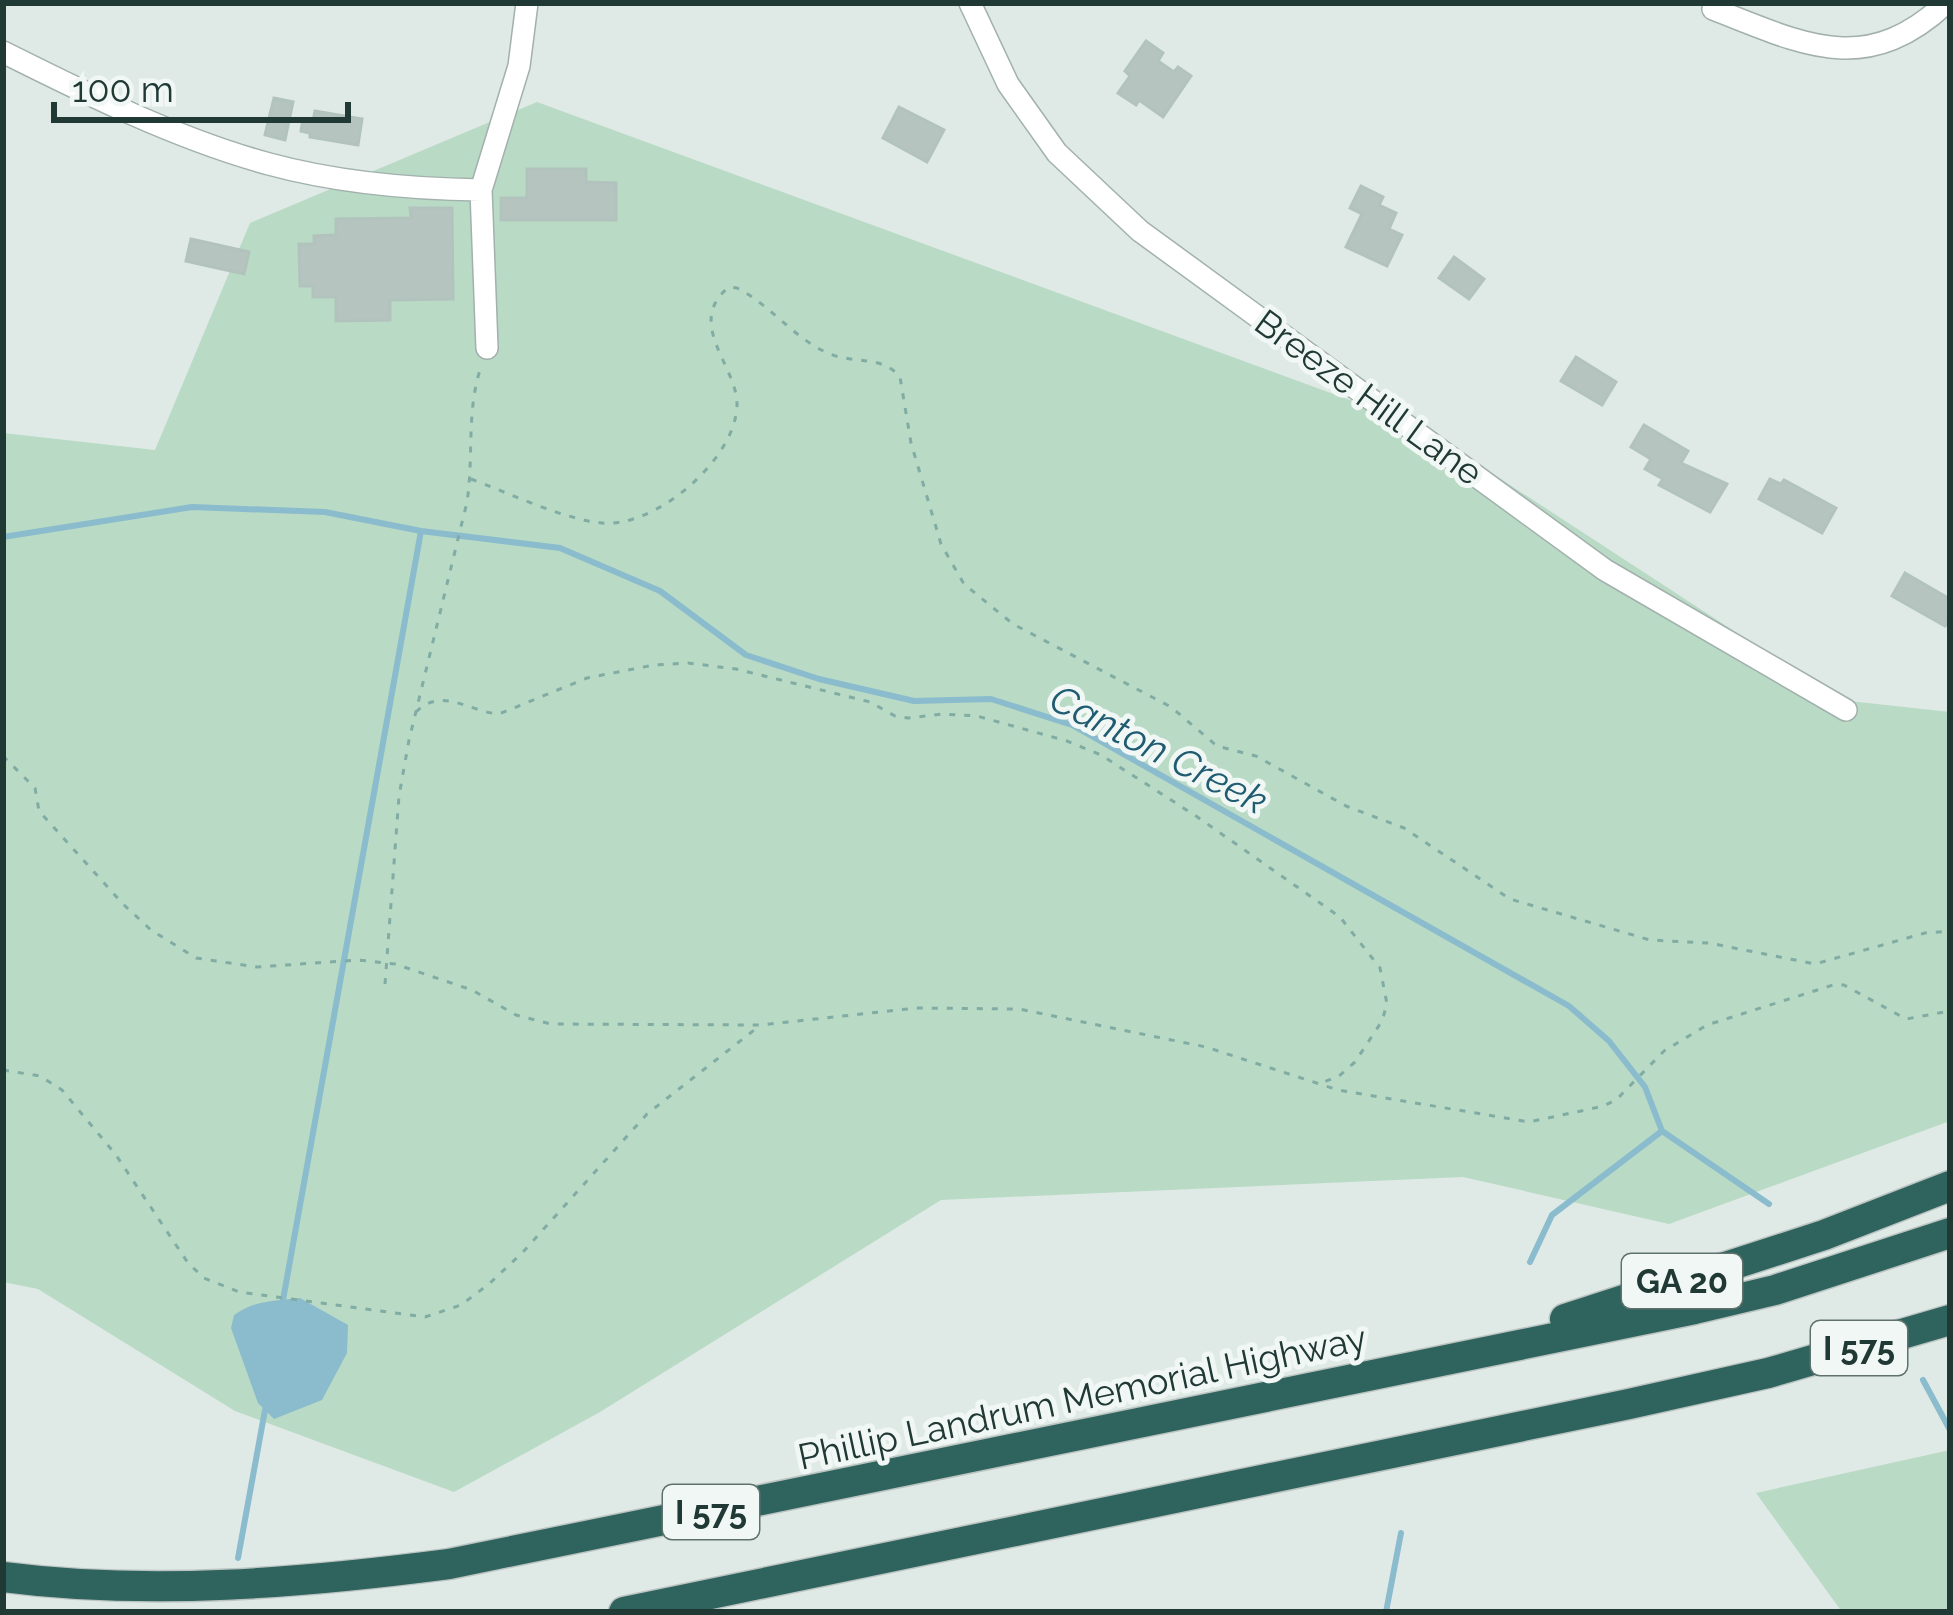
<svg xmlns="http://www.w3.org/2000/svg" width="1953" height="1615" font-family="Raleway,sans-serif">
<rect width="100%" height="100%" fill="#dfeae6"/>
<path fill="#b9dac5" d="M537 102 1418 425 1840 700 1950 712V1121L1669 1224 1463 1177 941 1200 600 1412 454 1492 235 1411 38 1289 3 1282V433L155 450 250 223Z
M1950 1450V1612H1842L1756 1493Z"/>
<path fill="#8abccd" d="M300 1298 348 1325 347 1353 322 1400 274 1419 258 1403 231 1328 234 1315C255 1300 275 1301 300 1298Z"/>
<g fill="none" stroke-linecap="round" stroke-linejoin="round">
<path stroke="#8abccd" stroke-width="6" d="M3 537 192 507 325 512 421 531 560 548 660 591 746 655 819 679 914 701 991 699 1072 725 1569 1006 1609 1041 1645 1087 1662 1131 1769 1204
M1530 1262 1552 1215 1662 1131
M283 1300 421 531
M1923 1380 1950 1430
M238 1558 265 1410
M1386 1612 1401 1533"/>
</g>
<path fill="#b5c4bf" stroke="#b2c3be" stroke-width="3" d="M1146 41 1163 53 1158 61 1174 72 1178 67 1191 76 1163 117 1139 100 1136 105 1118 93 1130 76 1125 71Z
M274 98 293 102 285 140 265 135Z
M899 107 944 130 927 162 883 138Z
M315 111 362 119 358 145 310 137V133L301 131 303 119 313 121Z
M527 169H586V182L616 183V220H501V198H527Z
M1361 186 1383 197 1379 205 1396 213 1389 229 1402 235 1387 266 1346 247 1362 214 1350 208Z
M410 208H452L453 299 390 300V320L336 321V297H313V286H300L299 244H314V236L336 235V219L411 218Z
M191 239 249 252 244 274 186 261Z
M1454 257 1484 279 1469 299 1439 278Z
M1576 357 1616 382 1602 405 1561 381Z
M1644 425 1688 451 1681 463 1727 484 1710 512 1659 485 1663 479 1645 469 1651 459 1631 447Z
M1770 479 1781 484 1784 480 1836 508 1822 533 1759 499Z
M1905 573 1950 599V618L1945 626 1892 596Z"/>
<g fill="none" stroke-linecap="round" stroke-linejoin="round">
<g stroke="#a2b1ad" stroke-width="24">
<path id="minor" d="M970 3 1008 84 1057 153 1140 231 1605 570 1846 710
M1713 9C1801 43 1865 79 1946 3
M3 52C87 94 177 139 269 164 335 182 413 189 481 190
M487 348 481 190 519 66 527 3"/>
</g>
<g stroke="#bcc4c2" stroke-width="33">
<path id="highway" d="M1565 1319 1824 1235 1950 1186
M3 1577C151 1596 302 1583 449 1564L1695 1309 1775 1290 1950 1233
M624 1612 1629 1404 1768 1373 1950 1320"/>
</g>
<path stroke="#81aca3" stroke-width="3" stroke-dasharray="6 9" stroke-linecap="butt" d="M471 479C509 493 562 519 602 523 656 528 736 459 737 405 738 367 684 323 729 287L737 288C772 306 794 339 830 354 855 364 882 355 900 377L911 443 941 544 964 584 1013 624 1171 707 1217 746 1256 756 1346 806 1404 828 1510 899 1650 940 1709 943 1815 964 1925 933 1950 931
M416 712C442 686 469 712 499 714L587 678 654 665 688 663 736 669 870 702 895 716 908 718 942 714 977 716 1067 741 1101 755 1196 816 1340 917 1380 968 1387 1004 1382 1021 1355 1062 1339 1076 1319 1084
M3 756 35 788 39 811 123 904 151 930 196 958 257 967 358 960 395 964 472 990 516 1015 551 1024 760 1025 916 1008 1019 1009 1206 1047 1338 1090 1529 1122 1604 1106 1617 1099 1664 1051 1707 1025 1833 985H1844L1906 1019 1950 1011
M385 984 399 796 409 740 467 502C474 456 466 411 481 367
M3 1070 40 1076 62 1090 116 1155 188 1263 204 1278 239 1292 425 1317 461 1305 489 1284 523 1252 647 1114 758 1027"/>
<use href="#minor" stroke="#fff" stroke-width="21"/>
<use href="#highway" stroke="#2f645e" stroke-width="30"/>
</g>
<g text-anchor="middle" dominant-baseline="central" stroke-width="10" stroke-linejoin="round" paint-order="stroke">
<g fill="#f0f7f4" stroke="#5f726e" stroke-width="3">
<rect x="1622" y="1254" width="120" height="54" rx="9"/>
<rect x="1811" y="1321" width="96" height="54" rx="9"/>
<rect x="663" y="1485" width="96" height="54" rx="9"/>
</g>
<g font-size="33" font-weight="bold" fill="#213935">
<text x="1682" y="1281">GA 20</text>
<text x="1859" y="1348">I 575</text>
<text x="711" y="1512">I 575</text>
</g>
<g font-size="36" fill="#213935" stroke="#f0f7f4">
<text transform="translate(1369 397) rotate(36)">Breeze Hill Lane</text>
<text transform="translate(1082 1397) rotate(-12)">Phillip Landrum Memorial Highway</text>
</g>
<g font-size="39" font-style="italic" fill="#1f5b71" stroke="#f0f7f4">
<text transform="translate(1159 749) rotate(27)">Canton Creek</text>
</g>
</g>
<rect width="1953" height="1615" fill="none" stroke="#213935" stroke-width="12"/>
<path d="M54 102v18h294v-18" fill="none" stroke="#213935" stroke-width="6"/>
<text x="72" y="102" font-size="36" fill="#213935" stroke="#f0f7f4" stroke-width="9" paint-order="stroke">100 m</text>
</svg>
